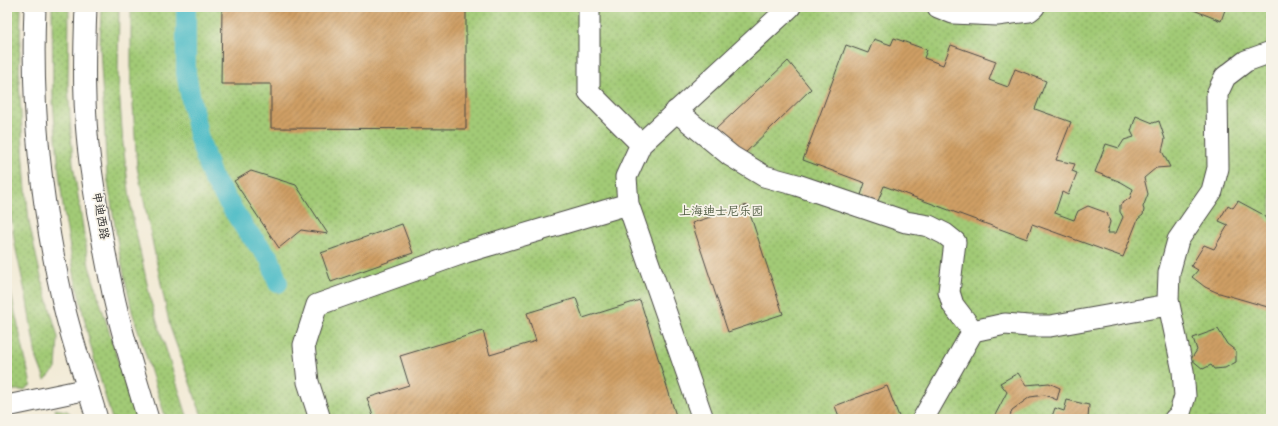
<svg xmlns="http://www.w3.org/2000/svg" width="1278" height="426" font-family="'Gochi Hand','LXGW WenKai TC',sans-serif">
<defs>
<pattern id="park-dots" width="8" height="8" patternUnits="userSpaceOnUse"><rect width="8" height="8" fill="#a2ca76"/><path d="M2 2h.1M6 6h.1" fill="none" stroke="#84a461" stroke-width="1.8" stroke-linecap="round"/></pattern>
<pattern id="building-hatch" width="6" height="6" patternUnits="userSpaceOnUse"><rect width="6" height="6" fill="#cf9f65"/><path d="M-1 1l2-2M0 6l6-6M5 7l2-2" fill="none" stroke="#a88253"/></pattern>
</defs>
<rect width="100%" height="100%" fill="#f7f3e8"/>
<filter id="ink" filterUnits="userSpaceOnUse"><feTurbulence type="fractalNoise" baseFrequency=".025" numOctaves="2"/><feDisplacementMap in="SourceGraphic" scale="8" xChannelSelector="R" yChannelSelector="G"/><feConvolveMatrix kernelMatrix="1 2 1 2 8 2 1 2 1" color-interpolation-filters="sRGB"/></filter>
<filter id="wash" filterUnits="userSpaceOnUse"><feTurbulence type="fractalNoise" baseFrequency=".012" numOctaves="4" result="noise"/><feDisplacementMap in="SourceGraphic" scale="16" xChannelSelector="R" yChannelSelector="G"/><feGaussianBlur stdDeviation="0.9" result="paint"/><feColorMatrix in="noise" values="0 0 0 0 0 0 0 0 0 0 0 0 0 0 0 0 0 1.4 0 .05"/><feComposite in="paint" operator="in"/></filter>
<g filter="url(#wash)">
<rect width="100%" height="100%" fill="#f2ead5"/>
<path fill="url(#park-dots)" stroke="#667a50" d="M7 7H21L19 82 25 178 29 222 40 273 58 337 56 369 45 380 36 356 27 301 15 245 7 187Z
M52 7H69L68 84 73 164 89 266 136 419H112L91 348 75 278 63 206 59 172 53 101Z
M101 7H119L118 74 123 144 132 214 151 302 188 419H166L132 311 119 251 107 176 100 46Z
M131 7H1271V419H203L170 327 137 167 131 74Z
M7 275 31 385 24 390H12L7 381Z
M55 409 67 411 78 419H58Z"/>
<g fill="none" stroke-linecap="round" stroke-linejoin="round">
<path stroke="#4ebcc6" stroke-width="20" d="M186 7V73L198 135 212 177 246 230 270 259 278 283"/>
</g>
<g id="blocks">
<path fill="url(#building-hatch)" d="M222 7H466V129L271 128V84H221Z
M1186 7H1226L1221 21Z
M894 38 927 50 924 58 943 65 951 45 996 61 989 80 1008 87 1015 69 1046 81 1035 109 1071 122 1056 160 1075 164 1072 171 1077 173 1068 195 1062 192 1055 213 1074 220 1078 211 1088 206 1107 213 1110 222 1107 233H1116L1123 217 1120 212V205L1130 198 1133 189 1121 182 1095 172 1106 144 1119 148 1124 140 1134 137 1131 131 1136 116 1153 123 1159 121 1165 139 1162 151 1170 167 1156 168 1144 178 1148 194 1143 207 1144 210 1143 215 1138 219 1123 257 1032 224 1027 239 884 186 878 201 861 195 865 183 803 160 846 45 868 53 874 39 891 45Z
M788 61 811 89 741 157 716 129Z
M251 171 296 185 328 234 301 230 279 248 234 181Z
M1238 201 1262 214 1271 224V308L1216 292 1205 287 1192 277 1198 270 1191 266 1204 245 1214 249 1228 225 1219 221 1228 205 1233 208Z
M747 205 783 314 728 332 692 223Z
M402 224 413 253 331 282 321 253Z
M576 298 583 318 640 300 677 419H374L367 398 409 385 400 356 483 331 490 355 536 341 527 313Z
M1218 329 1227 344 1236 351V362L1225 368 1214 369 1211 365 1203 369 1191 359 1197 350 1193 338Z
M1018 373 1026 385 1049 383 1060 388 1057 400 1045 395 1030 397 1012 410 1009 419H993L1007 392 1000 383Z
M887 386 900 419H840L835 406Z
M1067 400 1089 405 1088 419H1051L1055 408 1064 411Z"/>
</g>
</g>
<g filter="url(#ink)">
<use href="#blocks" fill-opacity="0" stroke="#494844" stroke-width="1"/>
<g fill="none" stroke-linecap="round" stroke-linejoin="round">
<g stroke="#494844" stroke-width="23">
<path id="minor" d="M35 7C31 106 41 206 63 302 72 342 86 380 97 419
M86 7C84 58 83 110 90 162 96 205 104 251 113 293 122 336 136 378 148 419
M589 7V92L641 144
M938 7 953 13 997 15 1029 11 1034 7
M676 111 731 156 764 176 797 185 906 222 929 226 945 234 955 242 949 292 953 305 973 331
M7 406 88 389
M320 419 308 382 304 345 317 305 466 252 628 204
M703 419 628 204 626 177 641 144 790 7
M923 419 973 331 1005 324 1029 326H1050L1168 305
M1175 419 1179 416 1185 396 1183 371 1168 300 1169 273 1178 240 1212 191 1218 168 1217 94 1225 77 1246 61 1271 52"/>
</g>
<use href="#minor" stroke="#fff" stroke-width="21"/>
</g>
</g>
<g text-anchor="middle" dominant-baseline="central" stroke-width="3.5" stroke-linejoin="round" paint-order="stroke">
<g font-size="12" fill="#4f5b42" stroke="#f7f3e8">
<text x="721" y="213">上海迪士尼乐园</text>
</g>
<g font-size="12" fill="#2b2b2b" stroke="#f7f3e8">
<text transform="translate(99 216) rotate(80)">申迪西路</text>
</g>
</g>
<rect width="1278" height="426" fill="none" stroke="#f7f3e8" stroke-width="24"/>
</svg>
